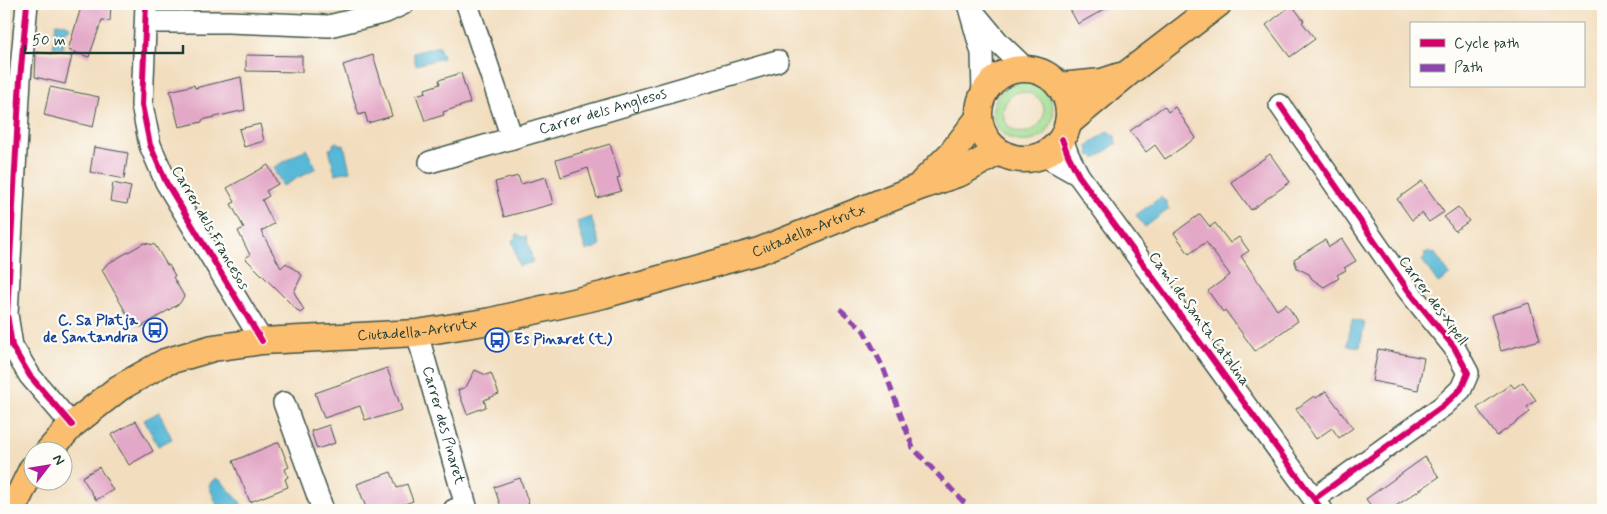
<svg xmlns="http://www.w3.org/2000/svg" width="1607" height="514" font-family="Mynerve,sans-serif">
<rect width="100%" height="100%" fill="#fdfcf7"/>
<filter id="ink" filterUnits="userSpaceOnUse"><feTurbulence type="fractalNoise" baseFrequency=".02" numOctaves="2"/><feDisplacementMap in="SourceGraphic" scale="10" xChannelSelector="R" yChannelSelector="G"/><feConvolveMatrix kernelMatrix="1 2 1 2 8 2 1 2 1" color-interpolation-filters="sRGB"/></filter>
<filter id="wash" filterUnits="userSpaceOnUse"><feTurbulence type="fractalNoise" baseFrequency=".0096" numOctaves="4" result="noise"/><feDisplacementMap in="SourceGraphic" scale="20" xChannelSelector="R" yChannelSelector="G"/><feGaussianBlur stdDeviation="1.12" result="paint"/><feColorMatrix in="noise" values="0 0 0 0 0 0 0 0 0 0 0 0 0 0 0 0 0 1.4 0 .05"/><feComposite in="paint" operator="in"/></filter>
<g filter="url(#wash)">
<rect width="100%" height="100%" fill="#f2debf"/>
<path fill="#9dda8e" stroke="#5e8c61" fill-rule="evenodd" d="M1026 81C1070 93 1056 147 1019 141 1010 140 1002 135 997 127 984 103 1003 83 1026 81ZM1018 92C1031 91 1045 98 1044 113 1043 120 1039 126 1034 129 1009 144 988 106 1018 92Z"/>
<path fill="#59b8d7" stroke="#3c7a86" d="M56 23 67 24 70 27 69 29 65 30 63 48 53 47Z
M439 46 443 58 416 65 413 53Z
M1108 131 1111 135 1115 136V140L1117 143 1095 159 1093 155 1090 156 1088 153 1089 150 1087 146Z
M336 142 339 143 340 146 344 145 350 171 335 174 329 149 333 148V144Z
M306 149 316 168 283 186 273 168Z
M1161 197 1163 200 1167 201V206L1169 209 1145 227 1136 215Z
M591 217 600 246 586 251 577 222Z
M518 234 522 237 526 236 533 262 519 266 512 240 516 238V235Z
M1429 252 1431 254 1434 252 1450 275 1438 283 1422 260 1425 258 1424 253Z
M1352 320 1365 322 1360 347 1347 345Z
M159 412 172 439 158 446 144 420Z
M217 479 220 480 241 503 239 509H235L232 507 229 510H219L209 486 212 481Z"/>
<g id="blocks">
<path fill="#e3a8c7" d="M82 4H111L110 21 102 20 89 57 68 50Z
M1067 4H1114L1078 24Z
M1292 5 1304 21 1302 22 1315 39 1290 57 1266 25Z
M36 52 72 56 65 84 35 77Z
M246 55 302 56V72L246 71Z
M373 55 392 116 368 123 365 113 359 115 343 65Z
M461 73 470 103 443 112 444 115 425 121 416 95 426 92 425 89 440 84 439 80Z
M241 77 245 110 202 120V122L179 127 170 91 194 85 195 88Z
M50 87 99 97 93 127 44 115Z
M1164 106 1168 112 1175 107 1196 138 1165 159 1155 145 1146 152 1130 131Z
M260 124 264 141 244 147 239 129Z
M610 144 620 177 617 178 621 191 597 198 588 168 561 177 556 160Z
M94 147 128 153 124 179 90 172Z
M1270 154 1290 182 1251 210 1231 182Z
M268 165 278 184 266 191 269 196 262 200 274 224 261 231 281 268 286 263 302 275 294 292 304 310 300 313 245 258 250 255 238 231 244 228 231 204 235 202 227 188Z
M518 176 521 184 546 177 553 204 504 217 495 182Z
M1422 181 1444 212 1429 222 1422 213 1412 220 1397 199Z
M113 183 131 187 127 204 110 201Z
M1458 207 1469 221 1455 231 1444 217Z
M1200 214 1210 227 1215 223 1230 243 1239 237 1249 251 1241 256 1277 310 1286 304 1298 321 1255 351 1225 310 1223 312 1208 291 1230 275 1206 242 1189 254 1174 233Z
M1342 239 1356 261 1344 268 1346 270 1337 275 1339 278 1324 287 1312 279 1309 274 1297 268 1294 259 1325 240 1329 247Z
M144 243 155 245 167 265H169L175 276 173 277 184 296 180 303 141 327 133 325 102 270 107 264Z
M1529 303 1540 340 1501 351 1491 315Z
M1378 349 1424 358 1418 390 1372 381Z
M387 368 402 410 373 419 372 418 365 420 360 406 324 418 315 393Z
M475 370 486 375 491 373 499 394 484 400 486 407 467 414 458 390 466 387Z
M1523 382 1536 400 1527 407 1530 412 1497 436 1477 408 1511 384 1514 388Z
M1326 391 1353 428 1339 438 1332 428 1316 439 1296 409 1314 396 1316 398Z
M136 421 153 451 129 465 111 435Z
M329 425 335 443 317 449 311 431Z
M279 442 289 467 285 469 288 477 285 479 288 487 250 502 233 461Z
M1425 457 1439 477 1390 510H1374L1366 499Z
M99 467 113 490 96 500 82 477Z
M391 472 397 488 407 484 413 501 389 510H367L357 484Z
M520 478 531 510H502L494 487Z"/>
</g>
</g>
<g filter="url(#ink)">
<use href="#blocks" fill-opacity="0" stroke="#3f5549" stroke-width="1"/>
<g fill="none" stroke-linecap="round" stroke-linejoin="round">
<g stroke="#3f5549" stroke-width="24">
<g id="minor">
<path d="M27 4 20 79 7 314 12 346 30 376 72 425"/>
<path d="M146 4 142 105 150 145 166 182 262 341"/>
<path d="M467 4 512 138"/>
<path d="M968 4 982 53 983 94"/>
<path d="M974 13 999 43 1026 69"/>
<path d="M146 22H228L329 26 386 12 403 4"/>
<path d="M1280 105 1408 290 1454 347 1468 373 1461 389 1443 406 1314 499"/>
<path d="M1062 139 1068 155 1079 176 1322 510"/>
<path d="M1043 155 1077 174"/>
<path id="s1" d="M430 162 777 61"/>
<path id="s2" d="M417 333 466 506 454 510"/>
<path d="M284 403 323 510"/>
</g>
</g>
<g stroke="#3f5549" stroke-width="29">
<g id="major">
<circle cx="1024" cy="114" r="45"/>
<path d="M1059 86 1102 82 1120 76"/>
<path d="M1068 123 1128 73 1218 4"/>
<path d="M923 182 951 154 978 119"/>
<path id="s3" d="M48 452 72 425 119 388 165 362 213 348 262 341 417 333 491 321 603 295 759 251 919 187 960 173 998 152"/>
<path d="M12 510 32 469"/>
</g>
</g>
<use href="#minor" stroke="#fff" stroke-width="21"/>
<use href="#major" stroke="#fbbd6e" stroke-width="26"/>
<path stroke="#8e44ad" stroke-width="5" stroke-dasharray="10 5" stroke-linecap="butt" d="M840 309 864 331 883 367 913 448 971 510
M13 508 14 510"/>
<g stroke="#fdfcf7" stroke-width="9">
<path id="cycleway" d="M27 4 20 79 7 314 12 346 30 376 72 425
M146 4 142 105 150 145 166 182 262 341
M1280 105 1408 290 1454 347 1468 373 1461 389 1443 406 1314 499
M1062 139 1068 155 1079 176 1322 510"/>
</g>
<use href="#cycleway" stroke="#d6006c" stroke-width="6"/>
</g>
</g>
<defs>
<g id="bus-ring" transform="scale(1.25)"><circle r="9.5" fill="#fdfcf7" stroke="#1a4fb4" stroke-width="1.5"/><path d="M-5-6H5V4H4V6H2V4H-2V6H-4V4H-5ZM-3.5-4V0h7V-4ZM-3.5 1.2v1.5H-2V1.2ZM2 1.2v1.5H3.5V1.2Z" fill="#1a4fb4"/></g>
</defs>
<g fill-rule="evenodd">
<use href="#bus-ring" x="155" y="330"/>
<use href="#bus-ring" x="497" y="340"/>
</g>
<g text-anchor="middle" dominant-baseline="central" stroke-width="4.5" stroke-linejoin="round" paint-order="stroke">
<g font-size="15" fill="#1f3d34" stroke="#fdfcf7">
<text stroke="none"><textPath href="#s1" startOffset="180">Carrer dels Anglesos</textPath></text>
<text transform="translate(210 228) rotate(60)">Carrer dels Francesos</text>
<text stroke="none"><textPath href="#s3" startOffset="809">Ciutadella-Artrutx</textPath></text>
<text transform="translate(1433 301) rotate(54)">Carrer des Xipell</text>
<text transform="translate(1199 319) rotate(54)">Camí de Santa Catalina</text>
<text stroke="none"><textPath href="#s3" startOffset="404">Ciutadella-Artrutx</textPath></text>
<text stroke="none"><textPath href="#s2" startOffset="96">Carrer des Pinaret</textPath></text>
</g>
<g font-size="15" font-weight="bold" fill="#164399" stroke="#fdfcf7" text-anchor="end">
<text x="138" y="321">C. Sa Platja<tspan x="138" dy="17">de Santandria</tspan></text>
<text x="514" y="340" text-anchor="start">Es Pinaret (t.)</text>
</g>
</g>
<rect width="1607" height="514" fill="none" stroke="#fdfcf7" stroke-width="20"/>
<rect x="1410" y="22" width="175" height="65" fill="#fdfcf7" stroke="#a4b0a9"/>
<rect x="1420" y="39" width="25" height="8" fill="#d6006c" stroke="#a4b0a9"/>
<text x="1454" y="48" font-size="15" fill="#1f3d34">Cycle path</text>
<rect x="1420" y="64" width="25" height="8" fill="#8e44ad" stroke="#a4b0a9"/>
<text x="1454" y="72" font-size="15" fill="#1f3d34">Path</text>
<g transform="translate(48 466) rotate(59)"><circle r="24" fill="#fdfcf7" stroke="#a4b0a9"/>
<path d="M0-4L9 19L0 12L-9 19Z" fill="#b5179e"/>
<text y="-8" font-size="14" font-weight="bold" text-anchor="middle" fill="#1f3d34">N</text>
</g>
<path d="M25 45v8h158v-8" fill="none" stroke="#1f3d34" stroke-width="2.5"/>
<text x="32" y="45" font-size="15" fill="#1f3d34" stroke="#fdfcf7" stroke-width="4" paint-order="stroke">50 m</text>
</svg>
